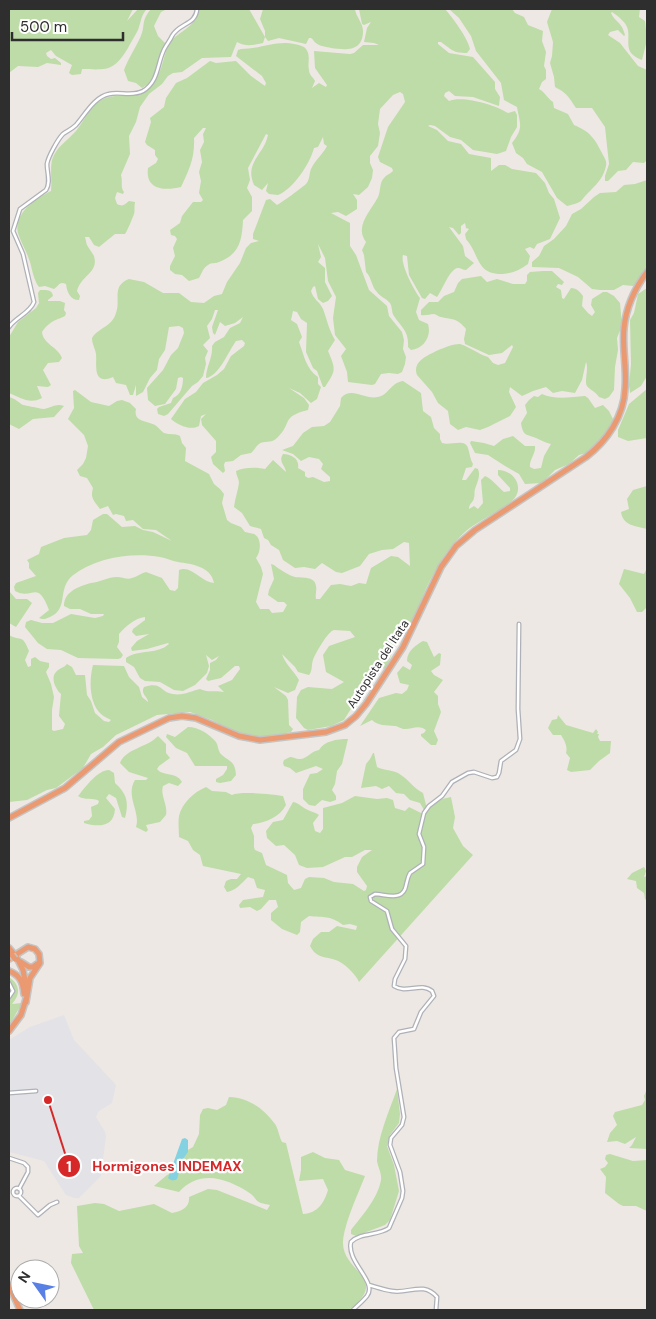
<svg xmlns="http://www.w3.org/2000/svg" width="656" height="1319" font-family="'DM Sans',sans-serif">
<rect width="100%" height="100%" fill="#ede8e3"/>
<path fill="#e3e2e7" d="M64 1015 74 1040 116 1085 112 1103 99 1111 96 1117 105 1132 106 1136 101 1176 79 1198H75L66 1195 44 1161 9 1152V1040L30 1027Z"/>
<path fill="#bedca7" d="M9 9H133L127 21 138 9H147C141 15 141 22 138 30 135 36 131 42 128 48 114 71 108 70 82 69L81 74 72 75 69 73 72 65 56 56 51 50 46 53 47 56 51 59 55 58 61 63V65L47 63 38 67 18 66 9 73Z
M151 9H167L161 12 154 26 158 36 166 44C157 58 158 80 142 88L136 83 128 81 124 70C128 59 135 49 140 38 146 26 140 22 151 9Z
M198 9H249L265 37V31L260 19 263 9H355C356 17 363 23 363 31 363 52 346 50 331 48 327 47 319 46 316 43 314 42 313 39 311 38H309L306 44 279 38 268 41 265 37 263 43C253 45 246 47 237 42L231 57 202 58 182 72 173 73 168 76 162 84 149 94 140 107 136 122 129 136 130 154 121 175C123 181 120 187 124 192L123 194 117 192 115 198 117 204C123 207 124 205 129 201L135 202C134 206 135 211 134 214 133 217 127 232 125 234H115L99 247 94 245 89 237H85C86 240 86 243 87 245 89 249 92 252 94 256 99 273 81 275 77 291L80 296 79 300C70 300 67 292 66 284 59 281 59 286 54 289L45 286 39 287C34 281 32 269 30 262 27 252 21 243 18 233 13 213 37 198 51 191 52 181 50 170 52 160 56 147 67 141 76 131 84 121 91 105 103 99 116 92 135 101 146 90 153 83 158 77 161 68 165 57 166 44 175 37 184 30 199 22 198 9Z
M359 9H445C452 17 468 38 470 49L467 53C453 53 452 50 441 42H438V44L449 53 473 57 495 82V89L500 97 499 106 496 105 473 97 455 96 449 91 445 93 444 96 449 101C462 95 496 105 508 113L515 111 517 115V127L511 137 506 151 497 154 473 150 461 140 450 137 435 126 430 125 428 126 437 130 448 141 461 144 469 154 491 158V171L499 165H505L512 169 536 173 545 183 549 193 554 199 560 218 550 239 537 244 534 249 530 247 525 249 530 256 528 264C520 270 513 273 503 274 476 275 480 255 466 239L465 234 469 229 466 228 465 223 461 226V233L459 235 453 228 449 227 463 246 465 256 474 263 466 270C463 270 461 268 458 268 450 268 442 291 437 297L430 293 425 299 422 298 409 275 407 256 403 255C400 264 414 290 420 298L416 312 419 320 428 324C432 337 423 349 411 350L408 347C409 331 402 328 394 316 391 312 393 306 389 302 386 298 380 297 377 292 371 286 372 278 366 272L364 255 362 250 366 242C354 226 371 211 378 197 381 191 379 183 384 178 386 175 390 174 393 171L392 168 380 162 378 157 388 127 405 102 403 94 400 92 393 95 380 109 378 124 380 133 378 146 370 156V163L373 170 372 178 368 187 359 195 353 194 357 200V209L346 216 338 212 331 213 350 223V246L356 255 369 290 387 306 389 316 402 332 404 340 403 349 406 357 405 364 402 372 398 374 389 373 381 374 375 384 372 385 348 382 347 372 341 356 346 349 335 335 333 318 336 297 328 281 325 258 318 244 321 257 318 262 325 268V282L332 296 328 301 323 303 318 299 315 286 313 287 311 291C313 299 320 302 323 309 327 320 329 330 335 340L328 351C336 370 336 370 325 387H323L317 371 313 368 306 352 307 323 301 319 297 312 293 311 291 320 297 324 302 337 299 342C304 355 306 369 318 377V384L321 387 317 399 311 403 300 393 289 388 304 398 309 405 308 410C280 417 293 423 277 438 271 444 264 440 259 444 256 446 254 451 251 453L241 455 233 461 225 462 224 465 225 471 223 473 213 464 211 457 216 452V441L202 425 201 419 206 414 201 416 199 426C190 431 178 425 171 419L185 399 196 392 203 383 217 375 224 369 231 356 244 346 245 343 242 340 236 341C228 352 219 376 206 378 206 367 213 358 212 346L215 342 224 337 230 328 240 323 243 317 235 323 225 326 220 322 215 335 213 333 212 327 218 310H215L212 319 207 326 210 338 203 345 208 351 205 358 206 364 203 376 198 382 192 386 168 414 164 416 158 414 157 409 159 407 171 403 173 398C181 395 183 386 183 378L181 377 178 378 176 389 165 404 155 406 148 400 147 388 163 370 171 355 178 348 184 333 183 328 179 326 169 327 165 350 159 359 157 370 150 378 143 392 136 396V385L133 395H130L126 385 116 383 113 377C92 386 97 365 96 354 95 348 92 344 92 338 99 327 112 327 116 313 121 300 111 286 129 279L144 282 163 293H179L191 302 204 303 214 296 222 294 227 282 240 263 246 248 251 243 259 241 253 239V234L266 200 270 199 277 205C280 204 304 186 306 184 310 179 309 174 311 169 315 160 323 154 327 146L324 144 323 137 318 147 314 148C310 164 293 189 278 195L269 194 266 191 268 183 262 190 254 185C244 162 264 155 268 135L266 134 248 168 250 180 247 188 252 197V211L243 220C242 240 240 254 219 262 215 264 212 262 208 265 203 268 202 273 199 278L189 281 182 275 175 274 170 270V266L175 256 173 248 177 239 175 236 171 235 170 230 180 223 182 216 193 202H201L203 200 199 193 201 181 199 172 202 162 200 150 204 142 203 134 206 128H203L194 138C195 158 189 170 181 187 165 191 145 190 148 168L156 163 158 159 155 155V150L147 145 145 142 151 122 150 118 164 107 166 98 176 83 187 78 210 61 216 63 236 61 251 76 265 86 266 83 262 76 236 56 238 50 241 49C264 49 281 37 304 47 312 54 307 62 309 70 309 75 313 77 315 81L312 88 319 83 326 87 327 85 315 68 314 51 350 54 354 53 363 45H379L374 43 364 42 367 28 371 22 364 25 362 24Z
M449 9H512L515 13 524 17 528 25 543 31 542 41 546 52 544 66 546 70V79L542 82 539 89C545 92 547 98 553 102L554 108 568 114 574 125C591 132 595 139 603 155 605 159 607 161 606 166 604 176 598 183 591 190 579 201 585 202 567 206L557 198 542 172 527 164 523 158 516 153 512 143C524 128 520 124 517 107L504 100 501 83 476 51 471 36 459 18Z
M552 9H640L639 17 645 21 647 40 642 60C623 53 630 43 628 30 627 23 618 16 612 12L611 13C615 22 622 22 625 35L624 36 618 30 610 32 608 35 620 43 638 66 647 70V160L644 163 633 162 626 170 618 171 608 181H605V176L609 164 605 127 592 108H576C572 102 568 95 562 91 560 90 557 88 555 87L554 77 550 63 552 56 553 42 547 22Z
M647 180V268L643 271 636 284 633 286 623 285 614 290H600L592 289 578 277 559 268 532 267V262L539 256 544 246 554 239 566 226 572 214 581 209 594 197 600 193 616 192 624 185 635 184Z
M543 271H552L564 282 562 285 558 284 556 287 561 290 562 298 564 299 571 288C577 288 580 292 583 296L582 306 588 313 592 316 595 312 591 305 592 299 603 292H607L614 296 620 303 622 325 617 338 618 350 615 367 614 390 609 397 605 399 599 397C595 391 590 390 587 386 584 381 589 369 586 362L582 380 575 393 562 391 553 393 546 387 533 391 522 396 510 387 509 392 516 407 510 416 488 427 480 430 466 427 458 430 450 424 448 411 438 403 432 392 417 375C415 370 416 365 420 361 425 355 452 343 460 344 470 347 478 354 488 357L493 363 498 365 505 363 513 347 512 345 502 353 489 355 465 344 464 339 466 329C457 318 454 320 441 317 437 316 438 315 434 314 429 314 426 316 421 315V310L429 302H438L444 296 454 292 458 283 462 279 481 276 487 282 497 279 513 284H525L527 281V275L530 272Z
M647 288V376L641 386 630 393 629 385 631 364 630 320 634 313 638 294Z
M40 290C46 290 52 289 53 296L48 300V301H60L65 303 64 310 66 313 65 316C54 321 50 321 42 332 43 344 58 347 62 358L59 362 48 363 43 370 51 385 48 387 37 386 42 398C29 405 20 397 9 393V337L18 322 36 308 39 303 38 293Z
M403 381 421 393 423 411 431 417 434 428 440 434V439L442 443C450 446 465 438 468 448 470 454 470 459 473 464L472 467 466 468 462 480H466L475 468 478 469C481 476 477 483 475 489 474 492 475 495 474 498 473 503 469 503 469 509L474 506 478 509 483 503 481 480 485 476C492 479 498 487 504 492L510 491V488L498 475V470C511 470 523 483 516 496 510 507 477 521 466 531 437 557 424 592 411 627L407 631H402L400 633 386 668 370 672 357 699 344 720 331 726 308 730 304 728 296 718 297 697 301 690 308 687 332 689 344 682 326 672 323 655 329 646 355 637 350 631C345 631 339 630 334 630 328 631 315 654 313 660 311 665 313 670 309 675L298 672 295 667 282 654C285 664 294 671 299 680L295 690 288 693 274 687 286 696 288 700 289 725 293 729 291 732 260 738 233 731 212 720 190 712 157 715 116 735 103 747 91 754 83 768 56 788 47 790 27 800 9 802V635C21 642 22 633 29 651L25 660 28 667 31 666V659L35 657 40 661 49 663V667L46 672 51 684 54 697 52 710V730L54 731 63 729 65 724 59 716 61 694C56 690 50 678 56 672 59 668 64 668 67 664L72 667 76 675H85L87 695 91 701 95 713 104 721 109 722 111 720C108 718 104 717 101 714 89 703 89 680 93 665L124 666 129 677 139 687 142 697 148 702C148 697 140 694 144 687 163 681 160 693 173 694 183 696 191 691 200 689 209 693 215 690 224 692L218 686 232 680 240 669 239 666H235L221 678 208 681 206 679 210 670V663L216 660 219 656 212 660 206 655 209 666 207 673 195 685 183 691 174 690 160 682 145 681 140 678 134 667 126 662V658C139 649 157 655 169 644L168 643 147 649 132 651 131 648 137 641 149 634 136 636 132 632 133 629 145 620V617C135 618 125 627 119 634V642L117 647 123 655 121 658 118 659 78 658 61 650 47 649 38 643 25 627 26 622 31 620 42 623H53L71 614 95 618 103 616 104 614H91L80 609H70L64 606C64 591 80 586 91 583 100 582 108 577 117 577 122 577 127 580 132 578 137 577 141 573 146 572L162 578 170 590 175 591 178 588 179 570C192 565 202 583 214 583 211 566 191 564 178 562 172 561 166 558 160 557 131 552 95 558 72 576 57 589 69 609 50 617 45 619 44 620 39 618L49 610C37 578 33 601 15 591L14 587 16 583 36 576 29 568V563L27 560 39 554 41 547 64 538 87 535 91 530 93 520 103 514H107L122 527 135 526 143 530 153 532 172 541 156 530 143 529 133 520 126 521 124 516 116 514 113 515 108 506 100 509C94 501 90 498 93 488L87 478 80 476 77 470 83 464 86 458 88 446 84 435 68 419 74 408 73 391 75 390 91 402 109 406 117 401 122 400 130 403 136 409C133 422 147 421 155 425 158 427 161 431 164 433 170 435 174 433 180 436L182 443 186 448 185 461 209 474 214 484 220 489 224 494 222 503 227 520 231 523 241 527 245 532C248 533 251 533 254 534 262 538 261 552 256 558L261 567 263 574 256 602 260 609H269L272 613 283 612 287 605 284 602H278L268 595 269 590 274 579 271 564 274 565C277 568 290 576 295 577 302 578 315 576 316 586 317 590 315 595 316 599H320L331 585 340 584 351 586 359 583 366 584 371 568 391 556 398 557 410 566 409 543 404 542 393 549 382 550 369 554 360 566 342 573 336 572 322 563 315 569 304 567 295 568 283 560 279 550 271 545 268 540 264 538 261 529 250 526 242 513 234 507C235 498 238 491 239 483 239 479 236 475 236 471 244 467 257 467 265 469L273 460 286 472C285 465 278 462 283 454 291 454 300 459 298 468L305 472V476L308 478 313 477 324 482 330 481V477L321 469 323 464 319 459 309 457 301 461 293 454 282 450 293 446 303 433 312 427 324 426 330 422 340 406 341 398C352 386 364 400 378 397 389 395 390 383 403 381Z
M647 389V438L628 441 618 437V430L629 404Z
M542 394C554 400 571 397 585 396L588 398 595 408 603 405 609 411 613 419 612 425 604 436 590 452 579 455 569 464 555 470 542 483 525 484 519 474 505 466 488 455 475 453 470 443 471 441 484 443 494 446 503 439 513 436 525 446H535C536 454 529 460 530 467L534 469 541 468 544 456 551 444C546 443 541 440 536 438 526 434 523 436 521 423L527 413 525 405 529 400 534 396 538 397Z
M9 397C16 399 18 402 23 405 24 405 42 409 44 409 51 408 56 403 64 406L54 417 33 419 19 429 9 424Z
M647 486V529C636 526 623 526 621 512L629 509 627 499 633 490Z
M647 568V607L642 612H637L630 598 619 584 624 569 644 574Z
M9 591 16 599H27L32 603 16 627 9 623Z
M423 641 427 642 434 657 439 653 441 654 440 665 431 671 434 675 443 680 434 692 438 696V704L441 712 434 731 438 740 436 745H431L421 736V734L424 733 426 730C418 724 411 730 403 729 400 728 397 726 395 726 386 725 378 726 372 720L360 726 379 698 396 693 402 694 407 690 409 685 400 683 397 673 403 666 410 670 412 665 407 661C407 651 416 645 423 641Z
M558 715 566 725 593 733 596 729 598 732 597 734H599L598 737 600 741H611L610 753 599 761 590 770 571 772 567 770 570 758 566 753C568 746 564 740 561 735H553L548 728 552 720 557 719Z
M188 727C199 727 209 734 216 742 218 745 218 750 220 753 228 762 235 759 236 775L231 781 220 783 216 782V779L223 775 227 769V766H195L187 753 176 748 166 737 167 734 175 737Z
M158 736 166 744V753L170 758 159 766 157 769C163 777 176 771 182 782L178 786 169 783 163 786C160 795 168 805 166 815L160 822 146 825 148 830 146 832 136 827C141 812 125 796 135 780H146L148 778 129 772 120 763C126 748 147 748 158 736Z
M348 739 342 764 337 771 335 784 332 790 336 796V800L330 802 322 800 315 806 309 805 303 799V789L310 774 317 773 323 769 316 766 296 773 290 768 284 766 283 763 284 760 290 757C293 757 296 759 299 759 306 760 311 751 319 750 324 741 337 739 348 739Z
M374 753 377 767C384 771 393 769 401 775 410 781 412 787 423 793L426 805 429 807 442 799 451 797 455 817 453 828 463 846 473 855 359 982C356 975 347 966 340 962 328 955 318 961 310 946L313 939 321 932H329L337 926 356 930 357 926 350 924 343 925C330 915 324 918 309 916L301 922 300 932 297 935 282 929 271 920V913L278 907 276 900H269L261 909 257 911 250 907 240 908 239 905 243 900 263 897 265 890 257 888 254 879 248 877C242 883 235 891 227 892L224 887 226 881 231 879H237L241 874 203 866 200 855 193 850 188 841 179 837C179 831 178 822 179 816 182 803 194 792 206 787L212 791 226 792 232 795C240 791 273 794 283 796L286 805C280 817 265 823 253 824L251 828 254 836V847L255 850 262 853 266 865 287 875 288 883 294 890 301 888 305 879 309 877 324 878 334 882 353 884 364 891 366 890 367 886 357 872V867L362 857 372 850H365L352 857H345L323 867 307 868 299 865 295 855 284 845 276 846 267 838 266 831 273 822 283 820 293 802C300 803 302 808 308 810 312 812 315 812 319 815L313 823 315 831 320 833 323 829V808L342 803 355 796 377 799 387 798 393 800 395 808 405 811 409 807 423 814 424 810 420 803 410 800 404 794 396 793 389 786 382 789 376 786 361 788 366 764 370 759 373 753Z
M109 770 114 773 115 783C127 794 129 802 125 818L122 817 116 798 109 794 106 798 115 809C114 828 97 827 84 823V821L89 820 92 816 91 807 98 804 99 801C93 797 85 801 78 796L79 795C86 786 98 770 109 770Z
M644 867 646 871 644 877 647 876V901L645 899 644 893 637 888 636 881 627 879 632 873Z
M9 977C20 985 21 994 12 1004L22 1003 9 1026Z
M397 1089 400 1114 399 1123 390 1135 387 1146 394 1165 399 1191 390 1220 385 1225 356 1236 351 1234V1230C362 1216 378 1198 381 1180 382 1174 378 1167 377 1161 377 1137 389 1112 397 1089Z
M647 1089V1149L629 1148 632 1145 636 1137 625 1144 617 1141 607 1142 610 1133 617 1125 613 1116 615 1112 642 1105 645 1100 644 1096Z
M229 1097C249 1098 263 1108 275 1124 278 1128 279 1136 282 1142L286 1143 303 1214C318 1213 324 1203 328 1190L323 1179 299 1181 301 1170V1157L313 1152 325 1158 339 1160 345 1170 365 1176C358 1194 344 1224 343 1242 342 1272 391 1278 349 1310H94L71 1263 72 1254 83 1253 79 1246 77 1206 95 1203 104 1204 119 1211 154 1204 172 1213C181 1211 190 1208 189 1197L208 1189 217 1190 267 1210 270 1205C268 1204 262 1204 259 1202 256 1201 254 1196 251 1194 227 1178 200 1169 179 1192L154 1186 167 1175 173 1172 181 1154 193 1147 199 1134 200 1115 203 1109 208 1108 217 1110 226 1105Z
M610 1154 633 1161 647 1160V1211L636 1206H623L619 1204 605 1193 606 1177 600 1169 605 1167 608 1163 605 1159 606 1155Z"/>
<path fill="#84d1e1" d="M185 1138 188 1140V1152L183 1159 177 1179C174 1181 171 1181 168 1178L182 1139Z"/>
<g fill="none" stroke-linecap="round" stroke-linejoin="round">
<g stroke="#afb1b8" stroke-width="5">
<path id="minor" d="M9 327C16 317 30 313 34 302L23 254 13 231 20 209 46 190C51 182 47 173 47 164 48 157 58 139 63 134 67 131 72 129 76 125 85 115 94 97 109 94 119 91 132 97 143 91 158 82 157 66 163 52 165 46 170 41 172 36 179 23 196 25 197 9
M9 983 13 991 9 997
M9 1093 36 1091
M9 1158 24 1163 28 1167V1172L19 1189
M13 1192a4 4 0 1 1 8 0a4 4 0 1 1-8 0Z
M19 1196 38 1215 50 1205 57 1202
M369 1285C376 1287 384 1290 392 1291 409 1294 423 1281 437 1297L436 1310
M26 1299 27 1301
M353 1310C357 1306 363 1301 367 1296 378 1282 346 1262 351 1242 361 1232 378 1236 389 1228L402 1198 403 1191 400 1172 390 1145 391 1138 402 1125 404 1117 396 1068 394 1038 399 1032 414 1029 421 1012 434 996 432 991C421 982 406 994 394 986L395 979 405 959 406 946 392 929 387 911 371 901 370 897 375 894C384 894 400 901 405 889 407 883 407 878 410 873L423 864 424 847 419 834 424 813 429 806 442 796 452 782 468 773 474 772 492 778 497 777 499 773 501 761 516 750 520 739 518 709 519 624"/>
</g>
<g stroke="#c4c4c4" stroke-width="8">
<path id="highway" d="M9 818 65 788 119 742 169 718 182 716 196 718 239 736 260 740 326 732 345 725 356 716 366 704 403 647 441 567 456 546 475 530 586 457C607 441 624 416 625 389 627 369 622 348 624 328 626 308 635 288 647 272
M9 948 14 954
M17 958 23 970 26 986
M9 959 28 947 35 949 39 954 40 963 30 978 26 1002
M21 962 29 967H33L37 964
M9 971C20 975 23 982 24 994
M9 1031 21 1015 26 999
M9 1285 20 1310"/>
</g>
<use href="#minor" stroke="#fff" stroke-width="2.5"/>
<use href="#highway" stroke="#eb9970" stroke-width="5"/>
<g stroke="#c4c4c4" stroke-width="8" stroke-linecap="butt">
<path id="highway-bridge" d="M12 955 15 959"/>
</g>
<use href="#highway-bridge" stroke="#eb9970" stroke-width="5"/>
</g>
<g text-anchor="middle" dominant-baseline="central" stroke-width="4.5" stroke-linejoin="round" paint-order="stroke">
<g font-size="12" fill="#2e2e2e" stroke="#fff">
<text transform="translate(378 664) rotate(-57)">Autopista del Itata</text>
</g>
</g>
<path fill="none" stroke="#d62828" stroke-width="2" d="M48 1100L69 1166"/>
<g fill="#d62828" stroke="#fff" stroke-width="2">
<circle cx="48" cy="1100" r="5"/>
<circle cx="69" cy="1166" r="12"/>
</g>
<g font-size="15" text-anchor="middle" font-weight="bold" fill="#fff">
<text x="69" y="1172">1</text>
</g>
<g font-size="14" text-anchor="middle" font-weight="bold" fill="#d62828" stroke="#fff" stroke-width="4.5" stroke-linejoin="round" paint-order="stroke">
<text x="167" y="1171">Hormigones INDEMAX</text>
</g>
<rect width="656" height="1319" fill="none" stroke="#2e2e2e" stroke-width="20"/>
<g transform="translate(35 1284) rotate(303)"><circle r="24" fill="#ffffff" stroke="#ababab"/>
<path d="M0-4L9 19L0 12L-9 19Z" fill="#5980e4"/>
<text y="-8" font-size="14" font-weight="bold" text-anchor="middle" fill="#2e2e2e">N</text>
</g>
<path d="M12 32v8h111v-8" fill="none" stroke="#2e2e2e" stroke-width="2.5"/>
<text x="20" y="32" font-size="15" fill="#2e2e2e" stroke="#ffffff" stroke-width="4" paint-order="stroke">500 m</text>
</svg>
